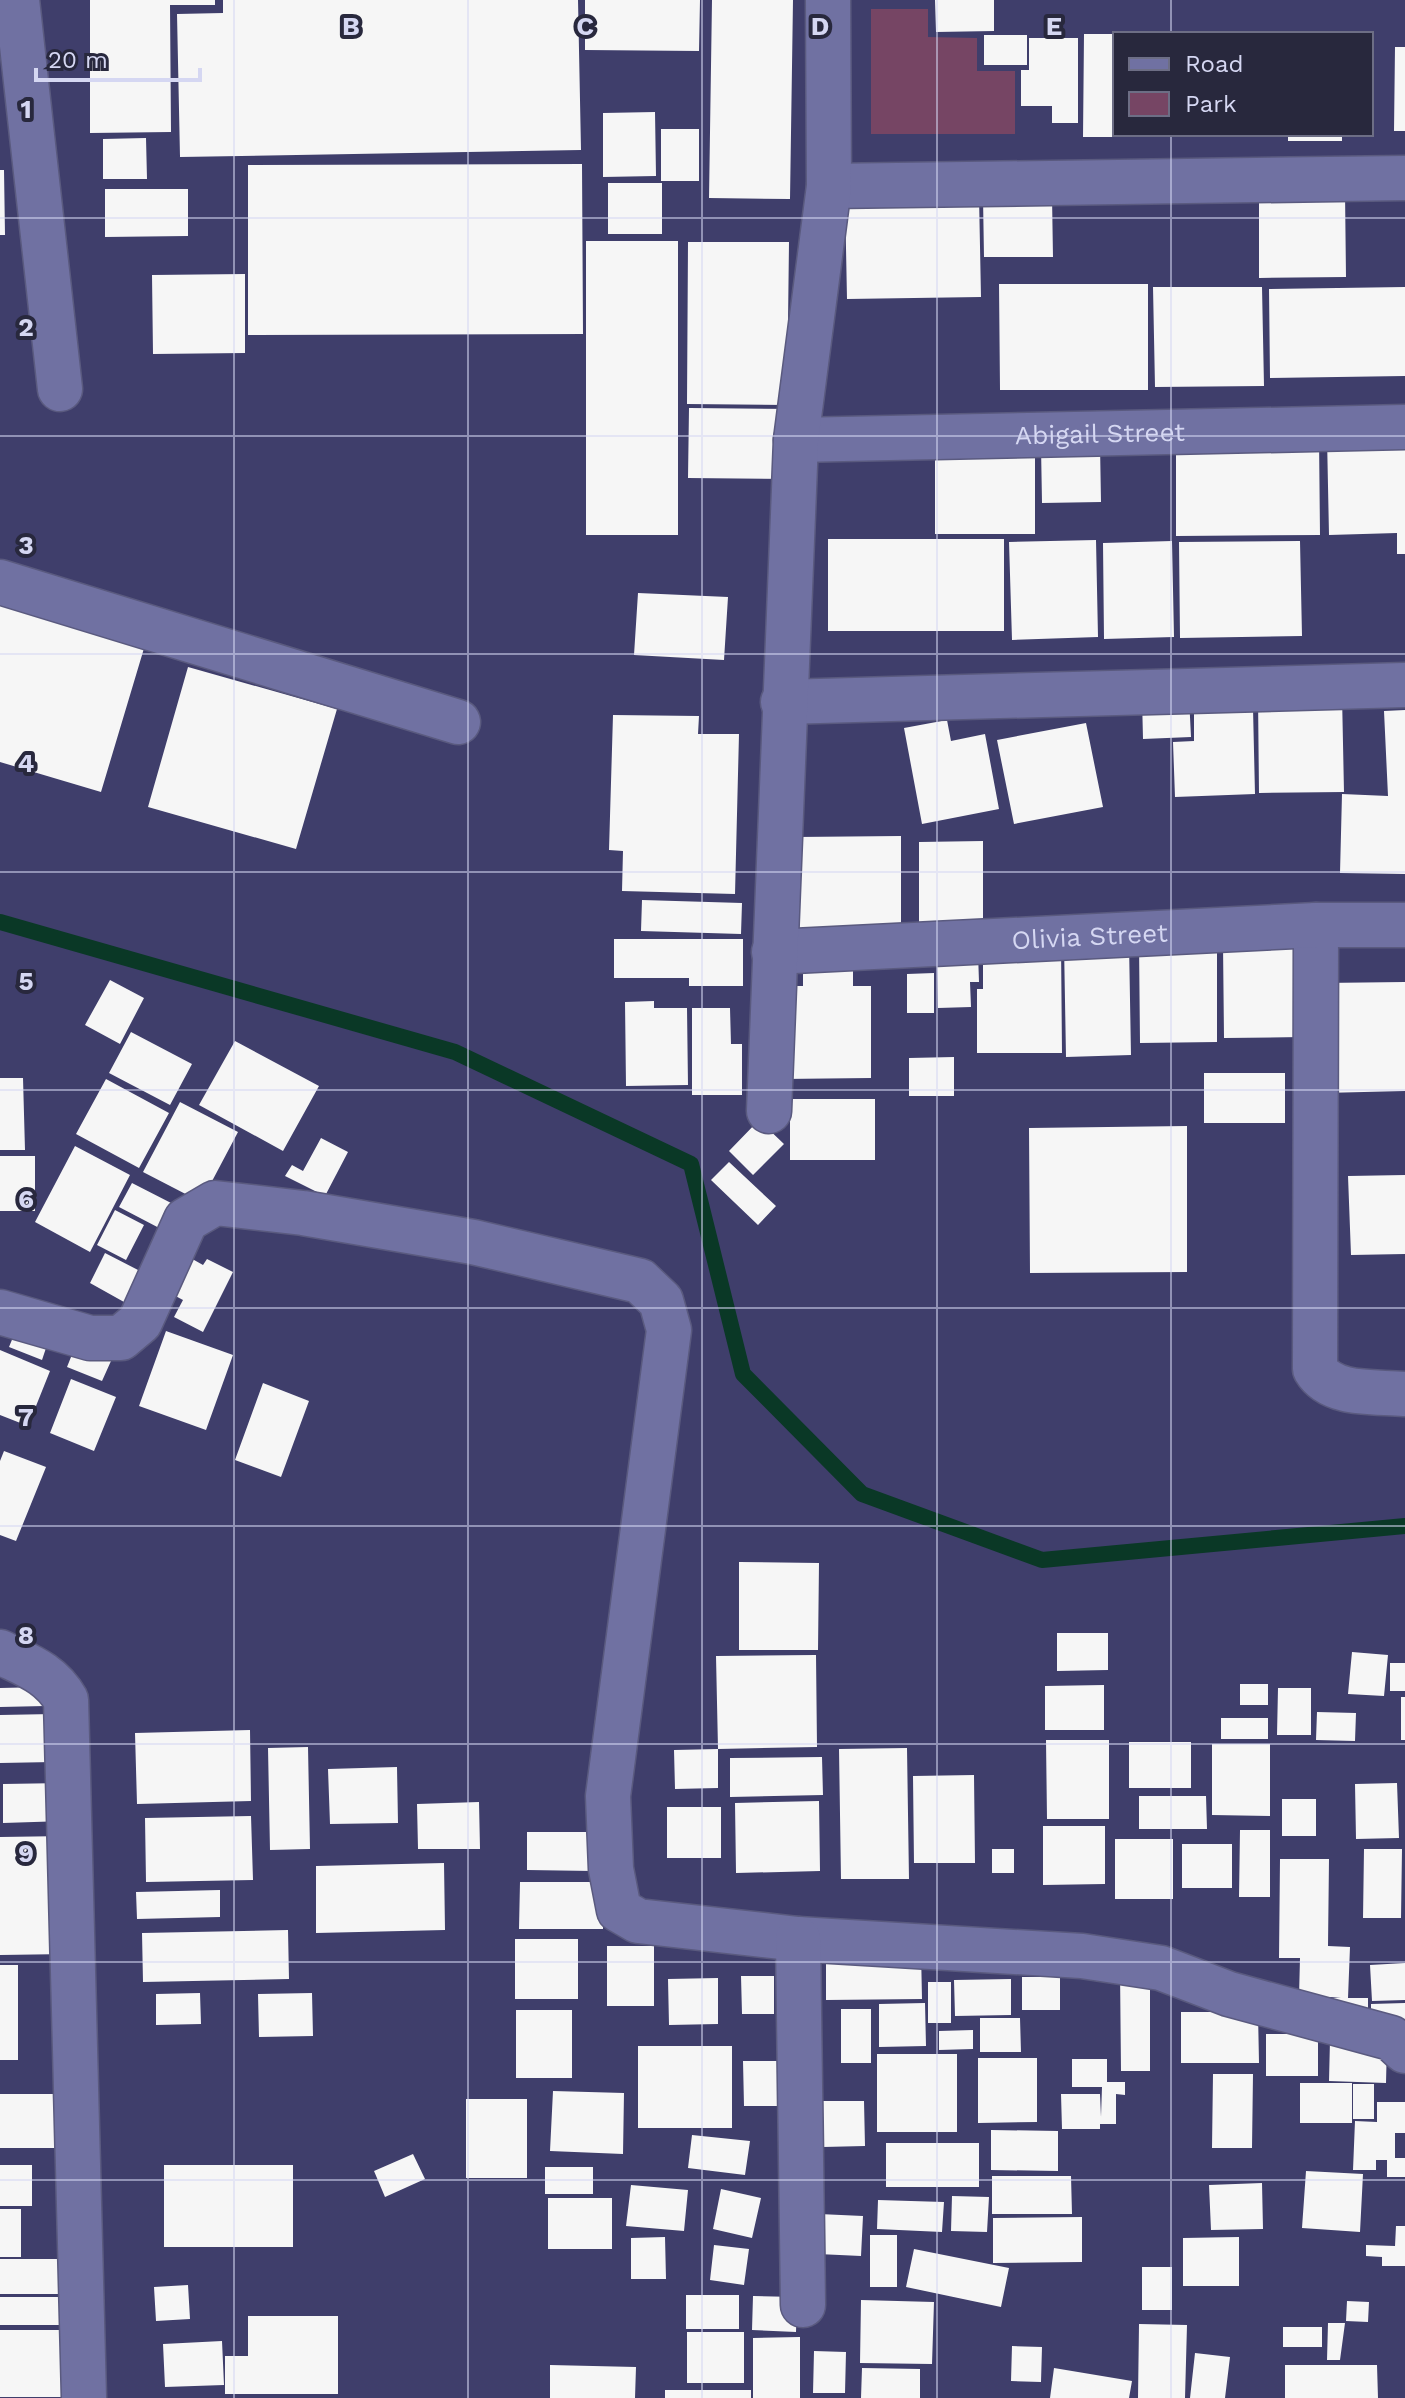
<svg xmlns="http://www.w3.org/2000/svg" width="1405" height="2398" font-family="'Work Sans',sans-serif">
<rect width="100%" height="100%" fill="#3f3e6b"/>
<path fill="#764564" d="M871 9H928V37L977 38V71H1015V134H871Z"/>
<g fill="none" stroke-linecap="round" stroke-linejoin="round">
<path stroke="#0a3826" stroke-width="16" d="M0 922 455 1052 691 1164 743 1374 862 1494 1042 1560 1405 1526"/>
</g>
<path fill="#f6f6f6" d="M90 0H215V5H170L171 132 90 133Z
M223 0H578L581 150 180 157 177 14 223 13Z
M585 0H700L699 51 585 50Z
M712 0H793L790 199 709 198Z
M935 0H994V31L936 32Z
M1084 34H1115V134H1188V137H1083Z
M984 35H1027V65H984Z
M1029 38H1078V123H1052V106H1021V70H1029Z
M1395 47H1405V131H1394Z
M655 112 656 176 603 177V113Z
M661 129H699V181H661Z
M1288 134H1342V141H1288Z
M146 138 147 179H103V139Z
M582 164 583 334 248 335V165Z
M0 170H4L5 235H0Z
M608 183H662V234H608Z
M105 189H188V236L105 237Z
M1259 192H1345L1346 277 1259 278Z
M979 196 981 297 847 299 845 197Z
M1052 196 1053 257H984L983 197Z
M586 241H678V535H586Z
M688 242H789L787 405 687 404Z
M245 274V353L153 354 152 275Z
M999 284H1148V390H1000Z
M1153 287H1262L1264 386 1155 387Z
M1405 287V376L1270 378 1269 289Z
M689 408 794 409V479L688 478Z
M1176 436H1319L1320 535 1176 536Z
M1397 436 1398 449H1405V554H1397V533L1329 535 1327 437Z
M1035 441V534H935V442Z
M1100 445 1101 502 1042 503 1041 446Z
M828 539H1004V631H828Z
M1096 540 1098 637 1012 640 1009 542Z
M1172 541 1174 637 1104 639 1103 543Z
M1300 541 1302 636 1180 638 1179 542Z
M638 593 728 597 724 660 634 655Z
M0 601 145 645 101 792 0 762Z
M188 667 337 709 296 849 148 807Z
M1342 695 1344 792 1259 793 1258 696Z
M1189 697 1191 737 1143 739 1142 698Z
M1253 708 1255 794 1175 797 1173 742 1194 741V710Z
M1405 710V874L1340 873 1342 794 1388 796 1384 711Z
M613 715 699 716 698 734H739L735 894 622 891 623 851 609 850Z
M947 720 951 741 985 734 999 809 922 824 904 728Z
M1086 723 1103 807 1014 824 997 740Z
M901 836V931L796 932V837Z
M983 841V925L919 926V842Z
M642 900 742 903 741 934 641 931Z
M614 939H743V986H689V978H614Z
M1139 942H1217V1042L1140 1043Z
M1129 943 1131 1055 1066 1057 1064 944Z
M1301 943 1302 1037 1224 1038 1223 944Z
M1061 944 1062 1053H977V989H983V945Z
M978 953 979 982H970L971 1007 938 1008 937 954Z
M803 968H853V986H871V1078L782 1079 781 986H803Z
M934 973V1013H907V974Z
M110 980 144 998 120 1044 85 1025Z
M1405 982V1091L1323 1093 1322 983Z
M654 1001V1008H687L688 1085 626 1086 625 1002Z
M692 1008H730L731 1044H742V1095H692Z
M131 1032 192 1064 170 1105 109 1073Z
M235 1041 319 1086 283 1151 199 1105Z
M954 1057V1096H909V1058Z
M1204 1073H1285V1123H1204Z
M0 1078H23L25 1150H0Z
M106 1079 169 1113 139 1168 76 1134Z
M790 1099H875V1160H790Z
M180 1102 238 1132 201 1202 143 1172Z
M759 1120 784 1144 753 1175 729 1151Z
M1187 1126V1272L1030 1273 1029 1128Z
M321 1138 348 1152 325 1196 285 1176 292 1165 303 1171Z
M75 1146 130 1175 90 1252 35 1222Z
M0 1156H35V1211H0Z
M729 1162 776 1206 758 1225 711 1180Z
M1405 1175V1254L1351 1255 1348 1176Z
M132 1183 175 1205 163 1230 119 1207Z
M115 1210 144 1225 126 1260 97 1245Z
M105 1253 140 1271 124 1302 90 1283Z
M187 1256 203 1265 207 1259 233 1272 203 1332 174 1317 183 1300 168 1292Z
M16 1330 48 1342 42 1360 9 1347Z
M166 1331 233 1355 206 1430 139 1406Z
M75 1347 111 1361 102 1381 67 1367Z
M0 1350 50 1371 28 1426 0 1415Z
M71 1379 116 1397 94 1451 50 1433Z
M263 1383 309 1401 281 1477 235 1460Z
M4 1451 46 1467 16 1541 0 1535V1461Z
M739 1562 819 1563 818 1650H739Z
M1057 1633H1108V1670L1057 1671Z
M1352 1652 1388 1655 1384 1696 1348 1694Z
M816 1655 817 1747 718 1749 716 1656Z
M1390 1663H1405V1691H1390Z
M1240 1684H1268V1705H1240Z
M1104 1685V1730H1045V1686Z
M45 1687V1706L0 1707V1688Z
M1278 1688H1311V1735H1277Z
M1401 1697H1405V1740H1401Z
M1317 1712 1356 1713 1355 1741 1316 1740Z
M53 1714V1762L0 1763V1715Z
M1221 1718H1268V1739H1221Z
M250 1730 251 1801 137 1804 135 1733Z
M1046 1740H1109V1819H1047Z
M1129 1742H1191V1788H1129Z
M1212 1744H1270V1816L1212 1815Z
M308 1747 310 1849 270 1850 268 1748Z
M907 1748 909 1879H841L839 1749Z
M718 1749V1788L675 1789 674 1750Z
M822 1757 823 1795 730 1797V1758Z
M397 1767 398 1823 330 1824 328 1769Z
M974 1775 975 1863H914L913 1776Z
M64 1783 65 1821 3 1823V1784Z
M1397 1783 1399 1838 1356 1839 1355 1784Z
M1139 1796H1206L1207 1829H1139Z
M1282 1799H1316V1836H1282Z
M819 1801 820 1871 736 1873 735 1803Z
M479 1802 480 1849H418L417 1804Z
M667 1807H721V1858H667Z
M251 1816 253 1880 146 1882 145 1818Z
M1043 1826H1105V1884L1043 1885Z
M1240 1830H1270V1897H1239Z
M527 1832H593V1871L527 1870Z
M67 1836 68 1954 0 1955V1837Z
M1115 1839H1173V1899H1115Z
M1182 1844H1232V1888H1182Z
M992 1849H1014V1873H992Z
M1364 1849H1402L1401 1918H1363Z
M1280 1859H1329L1328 1946 1350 1947 1348 1998H1368V2022H1331V1998L1341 1997H1299L1300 1958H1279Z
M444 1863 445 1930 316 1933V1866Z
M520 1882H603V1929H519Z
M220 1890V1917L137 1919 136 1892Z
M288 1930 289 1979 143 1982 142 1933Z
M515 1939H578V1999H515Z
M607 1946H654V2006H607Z
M921 1951 922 1999 826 2000V1952Z
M1405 1963V2000L1372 2001 1370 1965Z
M0 1965H18V2060H0Z
M1120 1969H1150V2071H1121Z
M741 1976H774V2014H742Z
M1022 1977H1060V2010H1022Z
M718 1978V2024L669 2025 668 1979Z
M1011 1979V2015L955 2016 954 1980Z
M928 1982H951V2023H928Z
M200 1993 201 2024 156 2025V1994Z
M312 1993 313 2036 259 2037 258 1994Z
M925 2003 926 2046 879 2047V2004Z
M1405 2003V2028H1371V2004Z
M841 2009H871V2063H841Z
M516 2010H572V2078H516Z
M1181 2012H1258L1259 2063H1181Z
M980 2018H1020L1021 2052H980Z
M973 2030V2049L939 2050V2031Z
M1266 2034H1318V2076H1266Z
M1330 2040 1387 2042 1386 2083 1329 2081Z
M638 2046H732V2128H638Z
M877 2054H957V2132H877Z
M978 2058H1037V2122L978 2123Z
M1072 2059H1107V2082H1125V2095L1116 2094V2124H1100V2129H1062L1061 2094H1100L1101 2117 1102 2087H1072Z
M743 2061H787L788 2106H744Z
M1213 2074H1253L1252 2148H1212Z
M1300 2083H1352V2123H1300Z
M1353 2084H1374V2119H1353Z
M553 2091 624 2093 623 2154 550 2151Z
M0 2094H61V2148H0Z
M466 2099H527V2178H466Z
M823 2101H864L865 2146 823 2147Z
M1377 2102H1405V2133H1395V2158H1405V2177H1387V2160H1376V2170H1353L1355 2121 1377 2122Z
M991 2130 1058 2131V2171L991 2170Z
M692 2135 750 2141 745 2175 688 2168Z
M886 2143H979V2187H886Z
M413 2154 425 2179 385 2197 374 2171Z
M0 2165H32V2206H0Z
M164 2165H293V2247H164Z
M545 2167H593V2194H545Z
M1306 2171 1363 2174 1360 2232 1302 2228Z
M992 2176H1071L1072 2214H992Z
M1262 2183 1263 2229 1211 2230 1209 2185Z
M631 2185 688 2190 684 2231 626 2226Z
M721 2189 761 2198 752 2238 713 2229Z
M952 2196 989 2197 987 2232 951 2231Z
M548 2198H612V2249H548Z
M878 2200 944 2202 942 2232 877 2229Z
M0 2209H21V2257H0Z
M819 2214 863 2216 861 2256 818 2254Z
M1082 2217V2262L993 2263V2218Z
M1396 2226H1405V2266H1382V2257L1366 2256V2245L1395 2246Z
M870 2235H897V2287H870Z
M665 2237 666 2279H631V2238Z
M1239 2237V2286H1183V2238Z
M714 2245 749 2249 744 2285 710 2280Z
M914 2249 1009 2268 1001 2307 906 2287Z
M0 2259H65V2294H0Z
M1142 2267H1172V2310H1142Z
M188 2285 190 2319 156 2321 154 2287Z
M686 2295H739V2329H686Z
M753 2296 797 2297 796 2332 752 2330Z
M0 2297H75V2325H0Z
M861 2300 934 2302 932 2364 860 2363Z
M1347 2301 1369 2302 1368 2322 1346 2321Z
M248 2316H338V2394H225V2356H248Z
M1328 2323H1345L1340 2360H1327Z
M1139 2324 1187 2325 1185 2398H1138Z
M1283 2327H1322V2347H1283Z
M0 2330H69V2397H0Z
M687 2332H744V2383H687Z
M800 2337V2398H753V2338Z
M222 2341 224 2385 165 2387 163 2344Z
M1012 2346 1042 2347 1041 2382 1011 2381Z
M814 2351 846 2352 845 2393H813Z
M1195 2353 1230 2357 1225 2398H1190Z
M550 2365 636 2367 635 2398H550Z
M1285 2365H1377L1378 2398H1285Z
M862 2368 920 2369V2398H861Z
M1054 2368 1132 2381 1129 2398H1050Z
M665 2390H751V2398H665Z"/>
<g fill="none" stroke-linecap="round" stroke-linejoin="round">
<g stroke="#5a5a7f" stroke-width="47">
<g id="minor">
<path d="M17 0 60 389"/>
<path d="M829 186 1405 178"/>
<path id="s1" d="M796 440 1405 427"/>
<path d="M0 582 458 722"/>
<path d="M783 702 1405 685"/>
<path d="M1316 925 1315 1369C1332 1397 1376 1391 1405 1394"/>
<path id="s2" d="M774 952 1316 925H1405"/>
<path d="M769 1111 796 440 829 186 828 0"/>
<path d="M0 1312 90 1338H121L140 1322 186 1220 215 1203 303 1213 473 1242 640 1281 661 1301 669 1330 608 1796 611 1869 619 1910 638 1921 798 1939 1082 1956 1161 1968 1229 1994 1391 2038 1405 2051"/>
<path d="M0 1652C26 1665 51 1673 66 1700L84 2398"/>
<path d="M798 1939 803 2305"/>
</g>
</g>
<use href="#minor" stroke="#7071a2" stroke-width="44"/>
</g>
<path fill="none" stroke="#d5d7f2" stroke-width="2" stroke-opacity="0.55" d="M234 0V2398M468 0V2398M702 0V2398M937 0V2398M1171 0V34M1171 134V2398M0 218H1405M0 436H1405M0 654H1405M0 872H1405M0 1090H1405M0 1308H1405M0 1526H1405M0 1744H1405M0 1962H1405M0 2180H1405"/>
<g text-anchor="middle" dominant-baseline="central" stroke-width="8" stroke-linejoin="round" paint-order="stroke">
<g font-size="26" fill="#d5d7f2" stroke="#28283d">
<text stroke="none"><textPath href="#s1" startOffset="304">Abigail Street</textPath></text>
<text stroke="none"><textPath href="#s2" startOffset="316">Olivia Street</textPath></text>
</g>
</g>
<g font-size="26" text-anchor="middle" font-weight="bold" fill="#d5d7f2" stroke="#28283d" stroke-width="8" stroke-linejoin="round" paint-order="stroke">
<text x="351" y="35">B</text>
<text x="585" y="35">C</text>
<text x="820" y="35">D</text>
<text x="1054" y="35">E</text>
<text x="26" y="118">1</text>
<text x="26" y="336">2</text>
<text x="26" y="554">3</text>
<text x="26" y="772">4</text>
<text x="26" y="990">5</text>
<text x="26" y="1208">6</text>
<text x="26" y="1426">7</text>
<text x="26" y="1644">8</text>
<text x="26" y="1862">9</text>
</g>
<rect x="1113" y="32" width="260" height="104" fill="#28283d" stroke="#6d6e85" stroke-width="2"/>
<rect x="1129" y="58" width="40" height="12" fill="#7071a2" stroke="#6d6e85" stroke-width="2"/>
<text x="1185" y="72" font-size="24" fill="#d5d7f2">Road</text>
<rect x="1129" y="92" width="40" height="24" fill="#764564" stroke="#6d6e85" stroke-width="2"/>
<text x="1185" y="112" font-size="24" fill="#d5d7f2">Park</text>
<path d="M36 68v12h164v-12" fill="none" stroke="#d5d7f2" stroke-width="4"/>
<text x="48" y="68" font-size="24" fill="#d5d7f2" stroke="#28283d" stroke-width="6" paint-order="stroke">20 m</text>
</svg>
